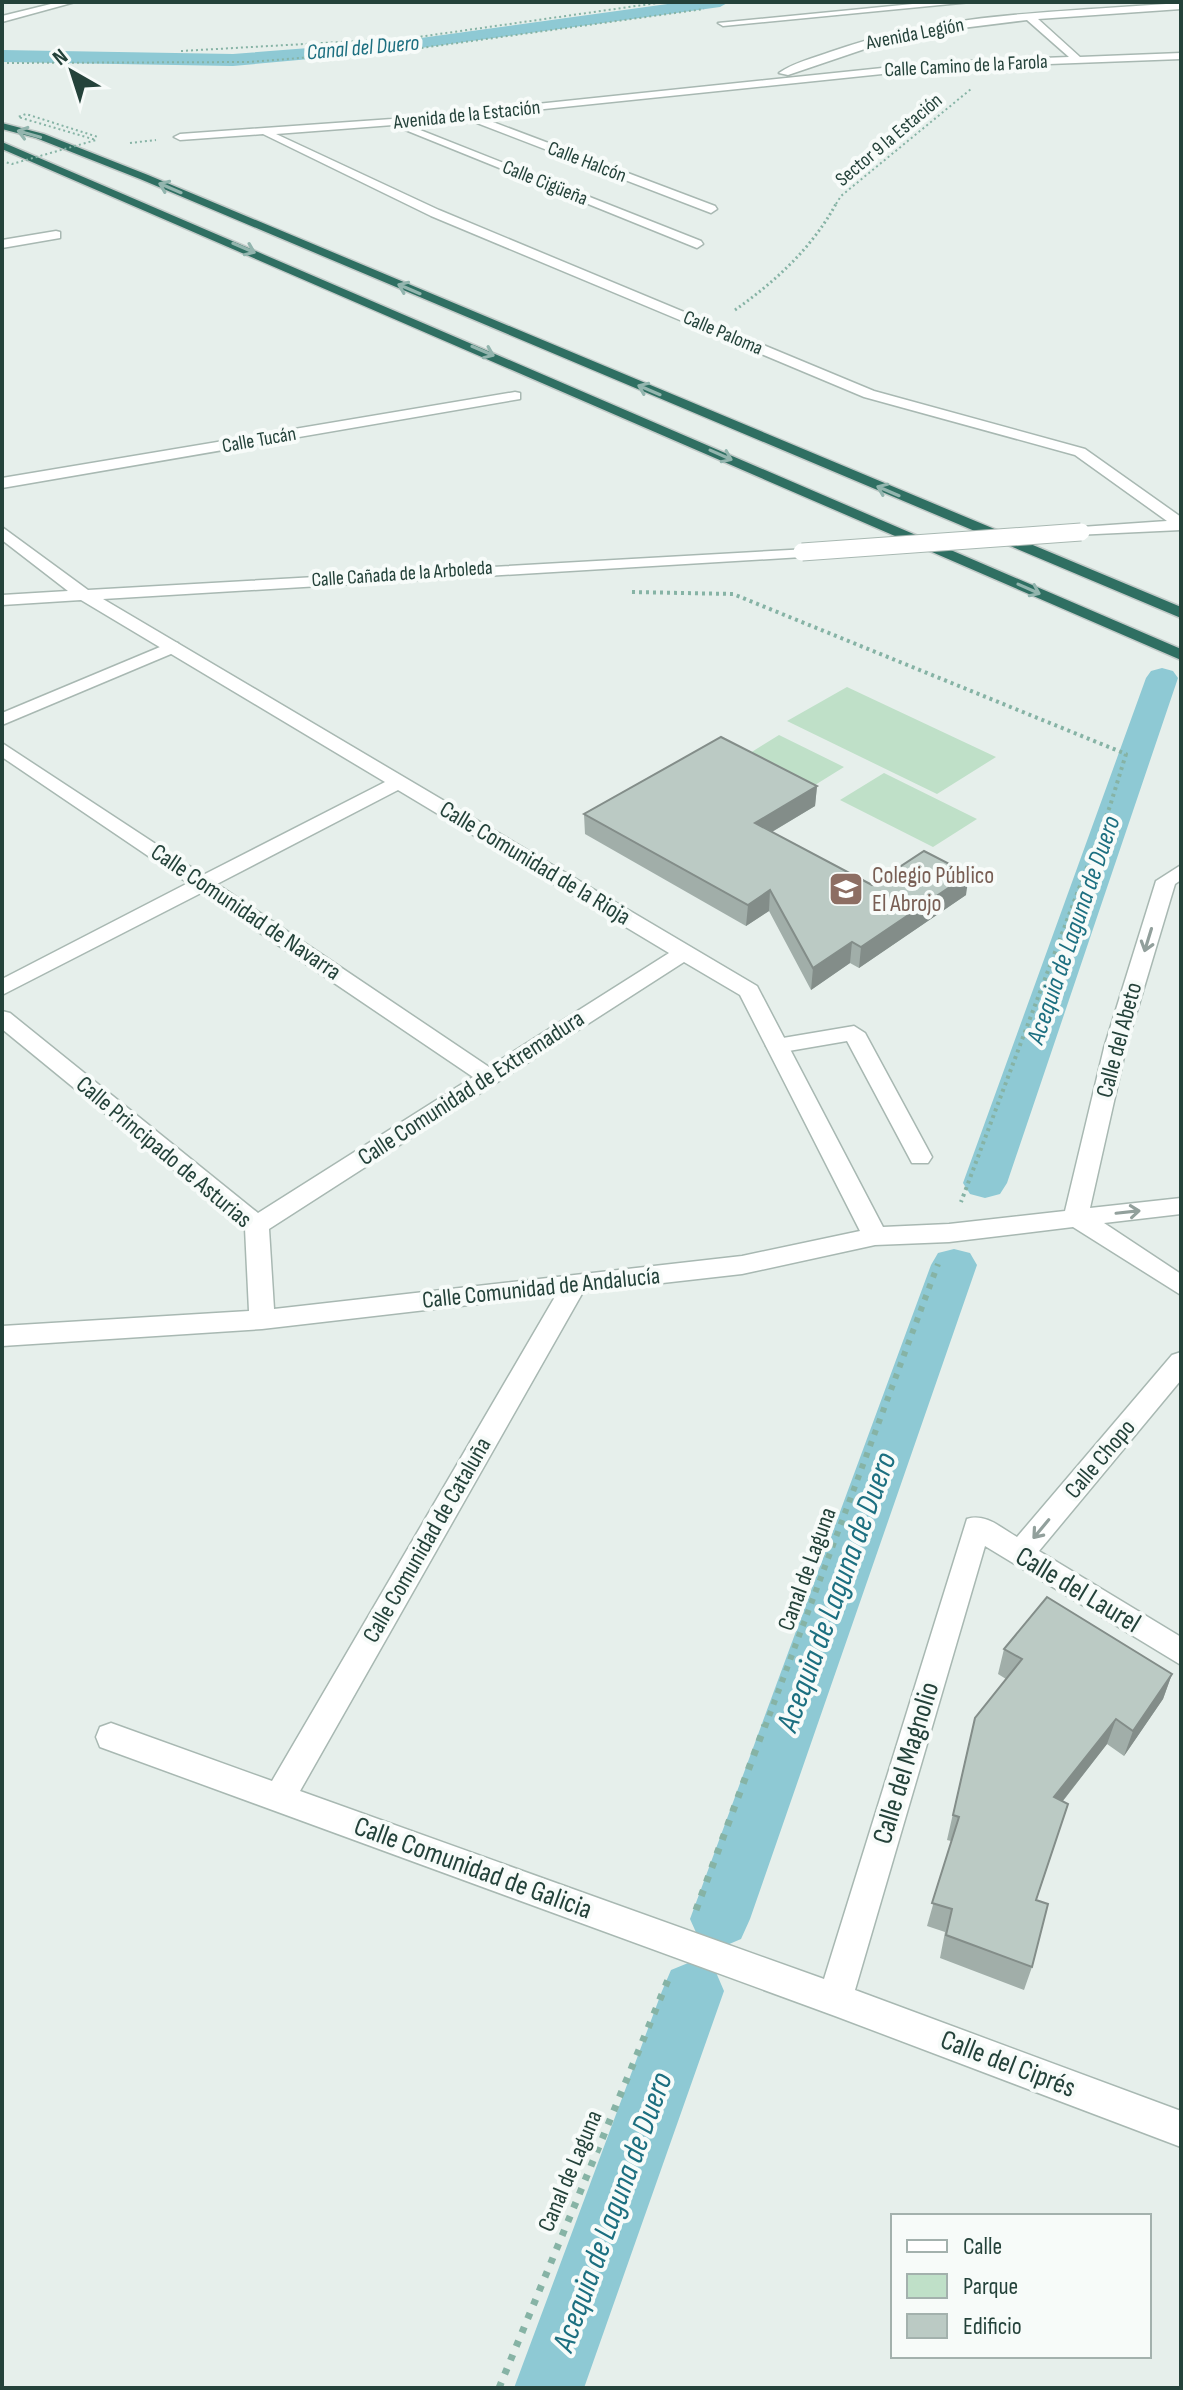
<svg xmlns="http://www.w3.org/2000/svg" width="1183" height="2390" font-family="'Sofia Sans Condensed',sans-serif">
<rect width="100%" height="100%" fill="#e6efeb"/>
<path fill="#bfe0c8" d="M847 687 996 757 937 794 787 721Z
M779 735 844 767 815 785 750 753Z
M884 773 977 819 933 847 840 800Z"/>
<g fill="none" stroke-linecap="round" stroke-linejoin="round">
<path fill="#8ec9d4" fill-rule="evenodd" d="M682 2H729L720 7 399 51 233 66 2 62V50L233 54 399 41Z
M1162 668 1173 671 1178 678 1007 1183 1000 1194 985 1198 970 1194 963 1183 1146 678 1151 671Z
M954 1249 970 1253 977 1265 750 1919 741 1939 720 1948 699 1939 690 1919 931 1265 938 1253Z
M693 1961 715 1970 724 1991 584 2388H514L662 1991 671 1970Z"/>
<g stroke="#a8b8b2" stroke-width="3">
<path id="service" d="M854 1026 865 1033 932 1157 928 1163H912L847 1041 777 1053 766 1046 777 1039Z"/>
</g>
<g stroke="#a8b8b2" stroke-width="3">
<path id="pedestrian" d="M172 642 178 643V651L2 725V713Z"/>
</g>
<g stroke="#a8b8b2" stroke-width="3">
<path id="minor" d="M59 2H75L2 22V16Z
M933 2H971L723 26 718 23Z
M1181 3V9L1038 19 1080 57 1181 53V59L940 68 477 116 715 206 717 209 711 213 464 118 405 124 701 241 703 244 697 248 393 125 276 134 439 210 874 391 1085 449 1181 517V530L1075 535V529L1081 527 1167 521 1075 455 864 397 431 216 263 134 180 140 174 137 180 134 392 119 940 62 1069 57 1027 20 906 35 788 75 779 73C793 63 813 58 830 52 942 12 1063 12 1181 3Z
M56 231 60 232V238L2 248V240Z
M515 392 520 393V399L2 488V478Z
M2 527 88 590 808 549V555L802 557 103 599 757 986 883 1227 949 1224 1065 1211 1104 1048 1156 881 1181 865V880L1175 884 1126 1048 1090 1208 1181 1198V1214L1104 1223 1181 1274V1295L1073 1227 949 1242 875 1245 742 1274 583 1292 300 1791 824 1979 967 1519C986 1513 1001 1528 1017 1537L1172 1355 1181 1352V1380L1039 1551 1181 1637V1665L985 1546 855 1990 1181 2111V2147L835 2016 100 1747 96 1737 100 1727 111 1723 272 1781 556 1295 262 1329 2 1346V1326L249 1311 245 1228 2 1029V1011L10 1013 258 1213 473 1077 201 893 2 995V979L188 883 2 757V743L203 875 385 782 81 600 2 605V595L68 591 2 540ZM398 790 669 953 489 1067 217 884ZM684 962 740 995 860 1231 742 1256 274 1309 269 1229Z"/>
</g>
<g stroke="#c2cac8" stroke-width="3">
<path id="motorway" d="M2 123 44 134 148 175 1181 607V618L140 179 36 138 2 129Z
M2 142 1181 649V660L2 149Z"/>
</g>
<path stroke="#86b3a5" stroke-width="2" stroke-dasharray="2 3" stroke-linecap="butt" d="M181 51 411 38 664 2
M2 63 249 62 414 49 704 9
M130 143 156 140
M836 204 841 196 971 89"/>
<path stroke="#86b3a5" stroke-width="3" stroke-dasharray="2 3" stroke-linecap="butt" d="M735 310C776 281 813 247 837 202"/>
<path stroke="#86b3a5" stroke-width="4" stroke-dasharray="3 4" stroke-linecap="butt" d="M632 592 733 594 1126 754 1110 806 961 1202"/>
<path stroke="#86b3a5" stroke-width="6" stroke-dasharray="5 7" stroke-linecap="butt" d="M765 1727 938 1264"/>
<path stroke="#86b3a5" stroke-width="7" stroke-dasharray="6 9" stroke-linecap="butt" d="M696 1910 765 1725
M499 2388 670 1975"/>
<use href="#service" fill="#fff" fill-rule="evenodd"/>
<use href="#pedestrian" fill="#fff" fill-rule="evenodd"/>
<use href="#minor" fill="#fff" fill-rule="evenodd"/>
<use href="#motorway" fill="#2f6f62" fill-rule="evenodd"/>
<g stroke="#a8b8b2" stroke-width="19" stroke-linecap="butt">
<path id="minor-bridge" d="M802 552 1081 532"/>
</g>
<path stroke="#86b3a5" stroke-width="2" stroke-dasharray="2 3" stroke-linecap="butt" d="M2 161 12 164 96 140 18 117 26 114 98 137"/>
<use href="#minor-bridge" stroke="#fff" stroke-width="17"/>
</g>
<path fill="#a1aea9" d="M817 786 815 806 772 832 872 885 966 895 859 968 850 963 811 990 769 911 746 926 585 834 584 814Z
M1004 1649 1172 1674 1163 1699 1124 1756 1107 1744 1063 1801 1036 1900 1032 1967 1024 1990 940 1958 945 1932 927 1926 951 1841 947 1840 969 1743 1006 1679 998 1674Z"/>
<path fill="#838d89" d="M817 786 815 806 753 843 755 823Z
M969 874 966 895 859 968 861 947Z
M770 890 769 911 746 926 748 905Z
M852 942 850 963 811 990 813 968Z
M1172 1674 1163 1699 1124 1756 1133 1731Z
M1116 1719 1107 1744 1047 1821 1054 1797Z"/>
<path fill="#bbcac4" stroke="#838d89" stroke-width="2" d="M721 737 817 786 755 823 872 885 924 851 969 874 861 947 852 942 813 968 770 890 748 905 584 814Z
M1047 1597 1172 1674 1133 1731 1116 1719 1054 1797 1068 1804 1036 1900 1048 1904 1032 1967 946 1935 952 1909 932 1903 959 1817 953 1815 975 1718 1022 1659 1004 1649Z"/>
<defs><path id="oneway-shaft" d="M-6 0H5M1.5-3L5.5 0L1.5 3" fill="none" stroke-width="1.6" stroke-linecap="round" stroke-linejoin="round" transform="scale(2)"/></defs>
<g stroke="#93b5ae">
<use href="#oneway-shaft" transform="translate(29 134) rotate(-164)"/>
<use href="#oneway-shaft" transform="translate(170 188) rotate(-157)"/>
<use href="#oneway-shaft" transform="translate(244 248) rotate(23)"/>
<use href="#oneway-shaft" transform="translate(409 289) rotate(-157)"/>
<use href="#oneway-shaft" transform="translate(483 351) rotate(23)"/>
<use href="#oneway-shaft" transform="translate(649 390) rotate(-157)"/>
<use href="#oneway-shaft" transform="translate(721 455) rotate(24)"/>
<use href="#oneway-shaft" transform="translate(888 491) rotate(-157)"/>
<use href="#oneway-shaft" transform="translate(1029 589) rotate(24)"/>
</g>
<g stroke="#92a09c">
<use href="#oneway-shaft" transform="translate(1148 940) rotate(107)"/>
<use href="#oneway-shaft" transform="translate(1128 1212) rotate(-6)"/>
<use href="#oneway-shaft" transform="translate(1041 1529) rotate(130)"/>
</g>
<defs>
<g id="school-square" transform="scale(1.8)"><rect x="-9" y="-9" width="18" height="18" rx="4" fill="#8d6e63" stroke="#f7fbf9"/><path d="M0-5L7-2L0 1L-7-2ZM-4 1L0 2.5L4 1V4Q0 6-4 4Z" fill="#fff"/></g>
</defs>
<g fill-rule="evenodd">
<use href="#school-square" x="846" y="889"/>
</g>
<g text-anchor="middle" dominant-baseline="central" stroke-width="8" stroke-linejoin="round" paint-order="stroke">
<g font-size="20" fill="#24423a" stroke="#f7fbf9">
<text transform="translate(915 34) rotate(-11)">Avenida Legión</text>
<text transform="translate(966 66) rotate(-3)">Calle Camino de la Farola</text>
<text transform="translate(467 115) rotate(-6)">Avenida de la Estación</text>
<text transform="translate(889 140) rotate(-40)">Sector 9 la Estación</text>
<text transform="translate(587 162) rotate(21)">Calle Halcón</text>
<text transform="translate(545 183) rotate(22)">Calle Cigüeña</text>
<text transform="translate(723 333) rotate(23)">Calle Paloma</text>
<text transform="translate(259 440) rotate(-10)">Calle Tucán</text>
<text transform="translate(402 574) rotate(-4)">Calle Cañada de la Arboleda</text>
</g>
<g font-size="22" font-style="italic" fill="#1c6f80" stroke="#f7fbf9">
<text transform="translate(363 48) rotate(-5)">Canal del Duero</text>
</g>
<g font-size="24" fill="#24423a" stroke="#f7fbf9">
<text transform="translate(535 863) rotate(31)">Calle Comunidad de la Rioja</text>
<text transform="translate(246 912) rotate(34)">Calle Comunidad de Navarra</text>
<text transform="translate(1119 1040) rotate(-75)">Calle del Abeto</text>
<text transform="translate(471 1088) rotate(-33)">Calle Comunidad de Extremadura</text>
<text transform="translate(164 1152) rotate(40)">Calle Principado de Asturias</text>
<text transform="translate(541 1288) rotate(-6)">Calle Comunidad de Andalucía</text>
<text transform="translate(1100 1459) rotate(-50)">Calle Chopo</text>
<text transform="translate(427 1540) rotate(-60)">Calle Comunidad de Cataluña</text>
<text transform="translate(807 1569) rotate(-70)">Canal de Laguna</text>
<text transform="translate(570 2171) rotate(-67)">Canal de Laguna</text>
</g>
<g font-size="24" fill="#785e54" stroke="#f7fbf9" text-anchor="start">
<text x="872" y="875">Colegio Público<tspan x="872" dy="28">El Abrojo</tspan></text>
</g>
<g font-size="26" font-style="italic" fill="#1c6f80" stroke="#f7fbf9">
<text transform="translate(1074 930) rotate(-71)">Acequia de Laguna de Duero</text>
</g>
<g font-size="28" fill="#24423a" stroke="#f7fbf9">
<text transform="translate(1078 1590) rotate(31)">Calle del Laurel</text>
<text transform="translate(906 1763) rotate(-73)">Calle del Magnolio</text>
<text transform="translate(473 1868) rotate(20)">Calle Comunidad de Galicia</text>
<text transform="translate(1008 2064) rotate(21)">Calle del Ciprés</text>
</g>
<g font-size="32" font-style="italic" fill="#1c6f80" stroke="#f7fbf9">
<text transform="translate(837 1592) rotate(-70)">Acequia de Laguna de Duero</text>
<text transform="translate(613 2212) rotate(-70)">Acequia de Laguna de Duero</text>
</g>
</g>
<rect width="1183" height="2390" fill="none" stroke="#24423a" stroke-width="8"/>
<rect x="891" y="2214" width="260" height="144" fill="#f7fbf9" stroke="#a3b1ad" stroke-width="2"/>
<rect x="907" y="2240" width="40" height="12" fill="#ffffff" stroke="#a3b1ad" stroke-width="2"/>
<text x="963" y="2254" font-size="24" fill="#24423a">Calle</text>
<rect x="907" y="2274" width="40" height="24" fill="#bfe0c8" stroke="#a3b1ad" stroke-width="2"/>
<text x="963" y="2294" font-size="24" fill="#24423a">Parque</text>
<rect x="907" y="2314" width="40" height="24" fill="#bbcac4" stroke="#a3b1ad" stroke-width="2"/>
<text x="963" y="2334" font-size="24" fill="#24423a">Edificio</text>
<g transform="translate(72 72) rotate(321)" stroke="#f7fbf9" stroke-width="6" paint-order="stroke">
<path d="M0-6L14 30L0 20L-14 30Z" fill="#24423a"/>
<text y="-12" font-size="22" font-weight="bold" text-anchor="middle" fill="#24423a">N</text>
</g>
</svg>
